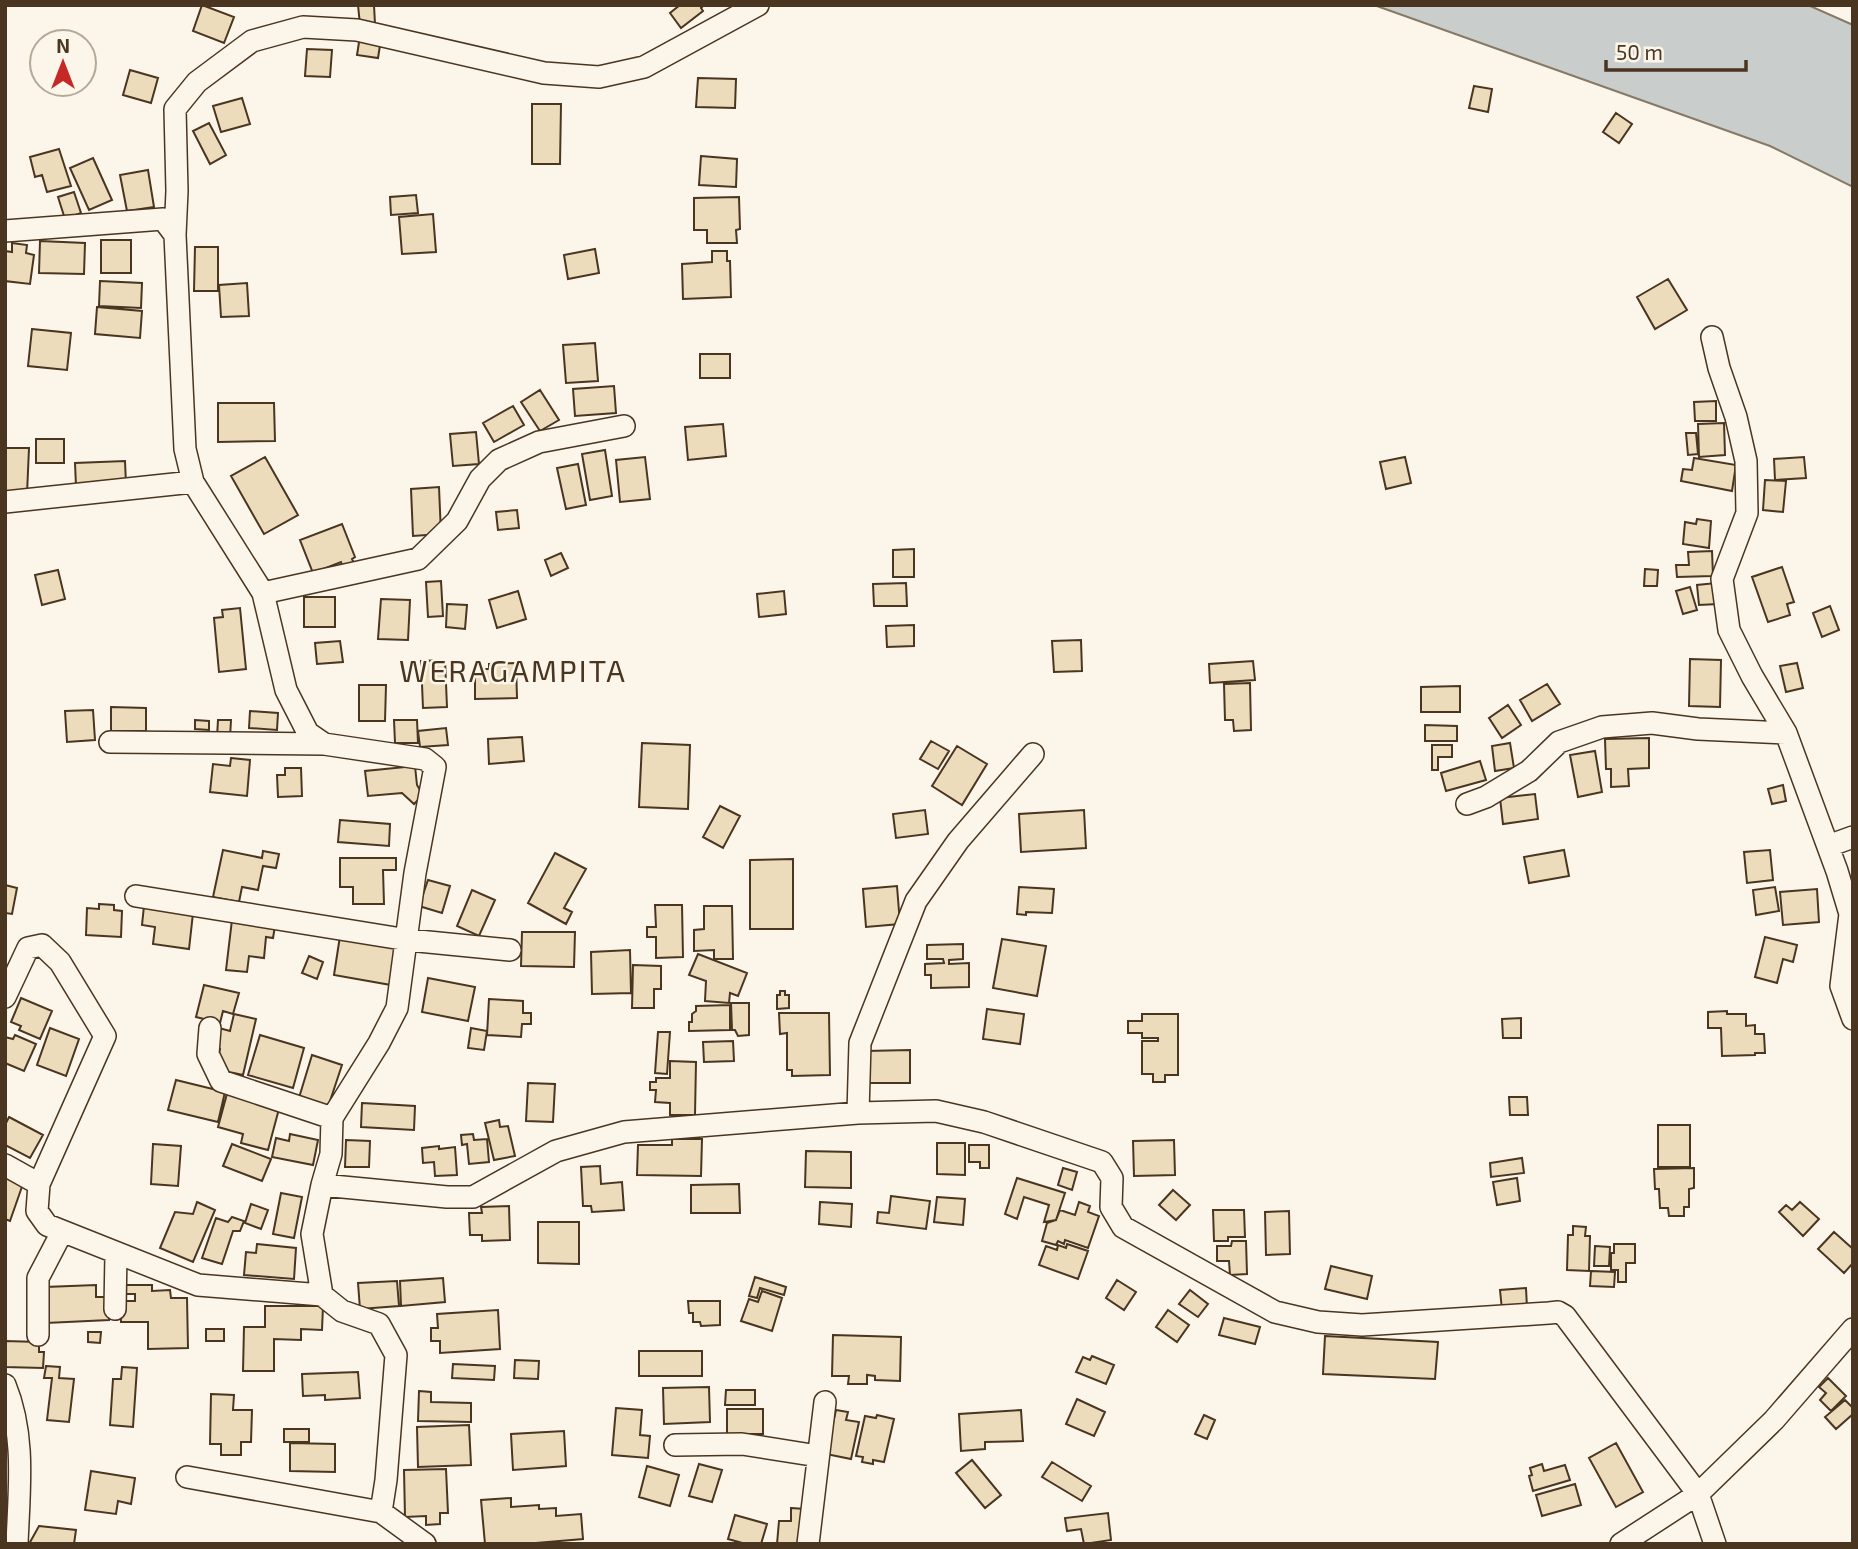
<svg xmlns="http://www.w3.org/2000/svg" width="1858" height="1549" font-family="'Exo 2',sans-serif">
<rect width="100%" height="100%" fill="#fbf6e9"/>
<path fill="#c9cecd" stroke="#887966" stroke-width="2" d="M1374 5H1808L1853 25V187L1770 146Z"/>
<path fill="#ecdcbc" stroke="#4a3520" stroke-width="2" d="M202 5 234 17 224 43 193 31Z
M358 5H374L375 24 360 25Z
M680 5H704L701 8 703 11 681 28 670 13Z
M360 36 381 39 378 58 357 55Z
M307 49 332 50 330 77 305 76Z
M130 70 158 78 151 103 123 95Z
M698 78 736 79 735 108 696 107Z
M1474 86 1492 89 1488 112 1469 108Z
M242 98 250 124 221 132 213 106Z
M532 104H561L560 164H532Z
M1616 113 1632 124 1619 143 1603 132Z
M209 123 226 155 210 164 193 131Z
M59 149 71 186 47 192 42 175 35 177 30 157Z
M701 156 737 159 736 187 699 185Z
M93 158 112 200 89 210 70 168Z
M148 170 154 207 127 211 120 175Z
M74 192 81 213 65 219 58 197Z
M416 195 418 213 391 215 390 197Z
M739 197 740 229 736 230 737 243H707V230H694V198Z
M433 214 436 252 402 254 399 217Z
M101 240H131V273H101Z
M40 241 85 243 84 274 39 273Z
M12 243 27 245 26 253 34 255 30 284 5 281V251L12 252Z
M195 247H218V291H194Z
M595 249 599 273 568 279 564 255Z
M712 251H727V261H730L731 297 683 299 682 264 712 262Z
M1668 279 1687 310 1655 329 1637 297Z
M100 281 142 283 141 308 99 306Z
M247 283 249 316 221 317 219 285Z
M97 307 142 311 140 338 95 334Z
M32 329 71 333 67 370 28 366Z
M595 343 598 381 566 383 563 345Z
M700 354H730V378H700Z
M614 386 616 413 575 416 573 389Z
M540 390 559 420 540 431 521 402Z
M1716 401V421H1695L1694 402Z
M218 403H274L275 441 218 442Z
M513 406 524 425 494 442 483 423Z
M1724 423 1725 455 1699 457 1698 424Z
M723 424 726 456 688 460 685 427Z
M476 432 479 464 453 466 450 434Z
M1686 433H1696L1698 454 1688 455Z
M36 439H64V463H36Z
M5 448H29L27 494H5Z
M605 450 612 496 590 500 582 454Z
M265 457 298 515 264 534 231 476Z
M645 457 650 499 620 502 616 460Z
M1405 457 1411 483 1386 489 1380 462Z
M1804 457 1806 478 1775 480 1774 459Z
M1694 458 1736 465 1732 491 1681 481 1683 469 1692 470Z
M125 461 126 484 76 486 75 463Z
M578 464 586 505 566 509 557 468Z
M1765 480 1786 481 1783 512 1763 510Z
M439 487 441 534 413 536 411 489Z
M517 510 519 528 498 530 496 512Z
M1697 519 1711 521 1709 548 1683 544 1685 522 1696 524Z
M342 524 355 557 352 559 355 565 343 569 341 562 313 573 300 540Z
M914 549V577H893V550Z
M1712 551 1713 576 1677 577 1676 565H1689L1688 552Z
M561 553 568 568 551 576 545 560Z
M1782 567 1794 602 1787 604 1790 615 1768 622 1752 577Z
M1645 569 1658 570 1657 586H1644Z
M58 570 65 599 42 605 35 575Z
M441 581 443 616 428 617 426 582Z
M906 583 907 606H874L873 584Z
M1716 583 1718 604 1699 605 1697 585Z
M1690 587 1697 610 1683 614 1676 591Z
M518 591 526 619 497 628 489 600Z
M784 591 786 614 759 617 757 594Z
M304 597H335V627H304Z
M381 599 410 600 408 640 378 639Z
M447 604 467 605 465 629 446 627Z
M1830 606 1839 630 1822 637 1813 613Z
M240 608 246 669 219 672 214 618 223 617 222 610Z
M914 625V646L887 647 886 626Z
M1081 640 1082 671 1054 672 1052 641Z
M340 641 343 662 317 664 315 643Z
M1690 659 1721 660 1720 707 1689 706Z
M445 660 447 707 423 708 421 661Z
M1253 661 1255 680 1210 683 1209 664Z
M516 663 517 698 475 699V669H489V664Z
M1797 663 1803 688 1786 692 1780 666Z
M1250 683 1251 730 1234 731 1233 720H1225L1224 684Z
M1547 684 1560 704 1532 721 1520 700Z
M359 685H386L385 721H359Z
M1460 686V712H1421V687Z
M1508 705 1521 725 1502 738 1489 718Z
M111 707 146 708V731H111Z
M93 710 95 740 67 742 65 711Z
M250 711 278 713 277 730 249 728Z
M195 720 209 721V730L195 729Z
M218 720H231L230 738 217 737Z
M394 720H417L418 743H395Z
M1425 725 1457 726V741H1425Z
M446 728 448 745 420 747 418 731Z
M522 737 524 761 489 764 488 739Z
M1649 738V768L1628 769 1629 786 1611 787V769H1606L1605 739Z
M931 741 949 751 938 769 920 759Z
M642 743 690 745 688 809 639 807Z
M1510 743 1514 768 1495 771 1492 746Z
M1432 745H1452V757H1438V770H1432Z
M957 746 987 764 962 805 932 786Z
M1595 751 1602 792 1578 797 1570 755Z
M231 758 250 760 247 796 210 792 213 764 230 766Z
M1480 761 1486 780 1446 791 1441 773Z
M415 766 417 785 423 795 414 804 402 793 368 796 365 771Z
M285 768H301L302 796 278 797 277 775H285Z
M1783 785 1786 801 1772 804 1768 789Z
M1535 794 1538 819 1503 824 1500 798Z
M720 806 740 816 723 848 703 837Z
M925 810 928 834 896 838 893 814Z
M1084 810 1086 848 1021 852 1019 814Z
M340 820 390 824 389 846 338 842Z
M223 850 262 858 263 851 279 854 276 868 263 866 258 890 242 887 239 902 213 897Z
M1564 850 1569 876 1529 883 1524 857Z
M1770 850 1773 880 1747 883 1744 852Z
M555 853 586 869 564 908 572 912 566 924 528 903Z
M340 858H396V870H383L384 904H353V887H340Z
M793 859V929H750V860Z
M428 880 450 886 442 913 419 906Z
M5 885 17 888 12 914 5 913Z
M897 886 900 924 866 927 863 889Z
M1019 887 1054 889 1052 913 1026 912V915L1017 914Z
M1775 887 1779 911 1756 915 1753 890Z
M1817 889 1819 922 1783 925 1780 892Z
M472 890 495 900 479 936 457 926Z
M99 904 114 905V910L122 911 121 937 86 935 87 908 99 909Z
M655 905H682L683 957 656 958V937H647V927H656Z
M144 906 193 913 189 949 153 944 155 927 142 925Z
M704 906H732L733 959H714V950L694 951V930L704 929Z
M232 920 275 926 273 938 266 937 264 958 249 956 247 972 226 970Z
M522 932H575L574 967 521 966Z
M340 936 397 945 391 985 334 975Z
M1765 937 1797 945 1793 962 1783 959 1777 983 1755 977Z
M1002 939 1046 946 1037 996 993 988Z
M963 944V959L949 960V964L969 963V987L931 988V975H925V964L944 963 943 959H927V945Z
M630 950 631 993 592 994 591 952Z
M698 954 747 973 738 996 730 993 729 1003 705 1001 706 981 689 975Z
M309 956 323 962 317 979 302 973Z
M633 965 661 966V989H654V1008H632Z
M428 978 475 987 468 1021 422 1012Z
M204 985 239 993 233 1014 223 1011 220 1023 196 1017Z
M780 991H785V995H789V1008L777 1009V995H780Z
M21 998 52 1011 40 1039 19 1030 21 1026 11 1022Z
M489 999 523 1001V1013H531V1024H522L521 1037 487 1035Z
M731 1003H749V1035L738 1036 735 1030H732Z
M730 1005V1030L689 1031V1022H692V1014L696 1011V1006Z
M987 1009 1024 1014 1020 1044 983 1039Z
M1727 1011V1014H1746V1026L1755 1025V1034H1764L1765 1053H1755V1055L1722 1056 1721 1028H1708V1012Z
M779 1013H829L830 1075 792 1076V1070H787V1033L780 1034Z
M234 1014 256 1019 243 1075 215 1069 220 1049 214 1046 219 1028 230 1031Z
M1142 1014H1178V1075H1165V1082H1153V1074H1142V1041H1158V1038H1142V1033H1128V1021H1142Z
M1521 1018V1038H1503L1502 1019Z
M50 1028 79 1039 66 1076 37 1065Z
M471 1028 487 1031 484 1050 468 1048Z
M658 1032H670L667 1074 655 1073Z
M15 1035 36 1044 24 1071 5 1063V1037L13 1039Z
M260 1035 304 1048 293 1088 248 1075Z
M733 1041 734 1061 704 1062 703 1042Z
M910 1050V1083H867L866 1051Z
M312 1055 342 1065 327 1110 298 1101Z
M670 1061 696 1062 695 1115H670V1103L655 1102 656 1090H650V1082H656V1078H670Z
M176 1080 225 1092 218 1122 168 1110Z
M528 1083 555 1084 553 1122 526 1121Z
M228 1090 280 1105 268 1150 241 1143 243 1134 218 1127Z
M1509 1097H1527L1528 1115H1510Z
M362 1103 415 1106 414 1130 361 1127Z
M9 1117 43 1135 30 1158 5 1145V1125Z
M499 1120 500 1127 508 1126 515 1156 494 1160 485 1123Z
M1658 1125H1690V1167H1658Z
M290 1134 318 1140 313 1165 272 1157 276 1138 289 1141Z
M473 1134 474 1140 487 1139 489 1162 469 1164 467 1144 462 1145 461 1135Z
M672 1139H702L701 1176 637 1175 638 1145H672Z
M346 1140 370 1141 369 1167H345Z
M1174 1140 1175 1175 1134 1176 1133 1141Z
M937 1143H965V1175L937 1174Z
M153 1144 181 1146 178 1186 151 1184Z
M232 1144 271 1159 262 1181 223 1166Z
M969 1145H989V1168H980V1162H969Z
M439 1146V1149L455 1147 457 1175 435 1176 434 1162 423 1163 422 1148Z
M806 1151 851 1152V1188L805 1187Z
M1522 1158 1524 1173 1491 1177 1490 1163Z
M600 1166 601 1184 622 1182 624 1210 592 1212 591 1206H583L581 1167Z
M1063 1168 1077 1172 1072 1190 1058 1185Z
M1694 1168V1188L1689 1189V1207H1684V1216H1669L1668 1208H1660L1659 1189H1655L1654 1169Z
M5 1172 25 1178 10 1221 5 1219Z
M1017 1178 1065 1193 1056 1220 1044 1222 1049 1205 1024 1197 1017 1219 1005 1214Z
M1517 1178 1520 1201 1497 1205 1493 1182Z
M739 1184 740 1213H691V1185Z
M1173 1190 1190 1205 1176 1220 1159 1205Z
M281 1193 302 1197 294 1238 273 1234Z
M891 1196 930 1201 926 1229 877 1223 878 1212 889 1213Z
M937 1197 965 1199 963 1225 934 1222Z
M197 1202 215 1210 193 1262 160 1248 175 1212 193 1214Z
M820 1202 852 1204 851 1227 819 1224Z
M1079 1202 1090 1206 1088 1212 1099 1216 1088 1248 1065 1240 1064 1244 1058 1241 1056 1245 1042 1241 1047 1223 1056 1220 1060 1210 1075 1215Z
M1800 1202 1819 1219 1803 1236 1779 1212 1786 1205 1792 1210Z
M251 1204 268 1210 261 1229 245 1223Z
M509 1206 510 1240 482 1241V1235H470L469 1213H482L481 1207Z
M1213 1210H1244L1245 1237H1228V1241H1214Z
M1289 1211 1290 1254 1266 1255 1265 1212Z
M232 1217 244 1221 240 1231H233L222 1264 202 1258 216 1218 228 1222Z
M538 1222H579V1264L538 1263Z
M1573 1226 1586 1227 1585 1236H1590L1589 1271 1567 1270 1568 1235H1573Z
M1834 1232 1853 1249V1263L1844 1273 1818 1249Z
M1232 1241H1246L1247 1274 1230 1275 1229 1261H1217V1246H1231Z
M257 1244 296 1248 294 1279 244 1275 246 1252 256 1253Z
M1067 1244 1088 1251 1078 1279 1039 1265 1046 1246 1057 1250 1058 1245 1066 1248Z
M1614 1244H1635V1263H1626V1282H1618V1270H1611V1253H1614Z
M1595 1246 1610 1247 1609 1266H1594Z
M1331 1266 1372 1276 1367 1299 1325 1289Z
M1591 1271 1615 1272 1614 1287 1590 1286Z
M755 1277 786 1287 784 1295 760 1288 757 1298 749 1296Z
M443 1278 445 1302 401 1306 400 1281Z
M1117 1280 1136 1292 1124 1310 1106 1298Z
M397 1281 399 1306 360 1309 358 1283Z
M96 1285V1297H109V1320L46 1323 45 1287Z
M121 1285H152V1291L170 1290 171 1298H187L188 1348 148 1349V1322H121L120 1301H135V1294H121Z
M1526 1288 1527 1308 1502 1310 1500 1290Z
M1190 1290 1208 1304 1198 1317 1179 1304Z
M762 1291 782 1298 772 1331 741 1321 749 1299 758 1302Z
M688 1301H720V1325L701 1326 700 1322H693V1313H689Z
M265 1306H323L322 1330 301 1329V1340L274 1339V1371H243L244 1327H265Z
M498 1310 500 1349 440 1353V1341H431V1328H438L437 1314Z
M1168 1310 1189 1325 1177 1342 1156 1327Z
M1224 1318 1260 1327 1255 1344 1219 1335Z
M206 1329H224V1341H206Z
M88 1332H101L100 1343 88 1342Z
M833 1335 901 1337 900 1381 875 1380V1376L867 1375V1384H848L849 1376H832Z
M1325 1336 1438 1342 1435 1379 1323 1374Z
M5 1341 39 1342V1352H44L43 1368 5 1367Z
M639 1351H702V1376H639Z
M1092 1356 1114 1365 1106 1384 1076 1372 1083 1357 1090 1360Z
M515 1360 539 1361 538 1379 514 1378Z
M453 1364 495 1366 494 1380 452 1378Z
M46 1366 60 1367 59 1378 74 1379 69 1422 47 1420 52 1378H44Z
M122 1367 137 1368 133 1427 110 1425 113 1379H121Z
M358 1372 360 1398 325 1400V1395L303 1396 302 1374Z
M1828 1378 1846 1396 1831 1411 1820 1400 1826 1393 1819 1387Z
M709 1387 710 1422 664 1424 663 1388Z
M726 1390H755V1405H725Z
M419 1391 431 1392V1402L471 1403V1422L418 1421Z
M211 1394 234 1395 233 1410H252L251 1442H241V1455H221V1444H210Z
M1077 1399 1105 1412 1094 1436 1066 1424Z
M1845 1400 1853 1408V1414L1836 1429 1825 1417Z
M616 1408 642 1410 640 1435 650 1436 648 1458 612 1455Z
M727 1409H763V1434H727Z
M836 1410 848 1412 846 1420 859 1422 851 1459 826 1454Z
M1021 1410 1023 1441 985 1442V1449L961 1451 959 1414Z
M877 1415 894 1419 884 1462 873 1460V1464L862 1462 863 1457 856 1456 865 1416 876 1418Z
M1204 1415 1215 1420 1207 1439 1195 1434Z
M469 1425 471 1465 418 1467 417 1427Z
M284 1429H309V1442H284Z
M564 1431 566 1466 513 1470 511 1434Z
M290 1443 335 1444V1472L290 1471Z
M1616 1443 1643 1492 1616 1507 1589 1458Z
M972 1460 1001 1495 985 1508 956 1473Z
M1052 1462 1091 1486 1082 1501 1042 1477Z
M699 1464 722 1470 712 1502 689 1496Z
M1542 1464 1544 1471 1565 1465 1570 1480 1533 1491 1529 1476 1532 1475 1530 1468Z
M647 1466 679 1475 670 1506 639 1497Z
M446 1469 448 1513H440V1524L426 1525V1516L405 1517 404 1470Z
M91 1471 135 1478 131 1504 118 1501 116 1514 85 1510Z
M1575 1484 1581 1505 1542 1516 1536 1495Z
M511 1498V1507L539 1505V1509L556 1508V1516L581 1514 583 1539 524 1544H485L481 1500Z
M791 1508 805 1509 803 1544H777L779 1521H791Z
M1108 1513 1111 1540 1084 1544 1081 1529 1067 1531 1065 1518Z
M735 1515 767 1524 761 1544H746L728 1539Z
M39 1526 76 1530 74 1544H29Z"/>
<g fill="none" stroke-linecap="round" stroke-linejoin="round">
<g stroke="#4a3520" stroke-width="24">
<path id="minor" d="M5 231 163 219 175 235 185 449 193 482 263 593 286 690 308 733 324 744 425 759 435 767 415 873 397 1008 379 1043 332 1118 331 1154 322 1185 312 1234 322 1295 342 1311 379 1324 396 1355 386 1480 381 1512
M175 235 177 191 175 109 197 82 252 41 303 27 357 30 544 73 599 77 644 67 758 5
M1712 337 1719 368 1736 417 1746 461 1747 513 1722 579 1729 630 1752 676 1786 733 1837 871 1850 914 1841 986 1853 1019
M5 502 193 482
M263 593 418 559 457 521 480 479 499 460 539 442 624 426
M110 742 324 744
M1467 804 1486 797 1529 771 1559 742 1602 727 1652 723 1698 729 1786 733
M1828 846 1853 837
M136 896 408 940 510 950
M5 997 28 948 42 945 60 962 105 1036 39 1184 37 1211 47 1225 198 1285 322 1295
M210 1028 208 1054 221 1081 332 1118
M858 1113 860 1043 916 901 958 841 1033 754
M5 1165 39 1184
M322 1185 447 1197H473L556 1151 624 1132 858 1113 936 1111 984 1122 1102 1162 1112 1178 1111 1207 1123 1227 1275 1312 1318 1322 1362 1325 1549 1313 1558 1312 1565 1316 1698 1494 1715 1544
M115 1309 116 1253
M38 1335V1278L62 1232
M5 1385C26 1436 19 1490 17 1544
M675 1445 742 1444 818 1456
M187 1477 381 1512 425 1544
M808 1544 825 1402
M1621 1544 1698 1494 1774 1420 1853 1329"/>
</g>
<use href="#minor" stroke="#fbf6e9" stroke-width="21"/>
</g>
<g text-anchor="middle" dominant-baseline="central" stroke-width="5" stroke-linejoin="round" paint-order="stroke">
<g font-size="30" letter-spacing="2" fill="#4a3520" stroke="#fbf6e9">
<text x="513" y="670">WERAGAMPITA</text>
</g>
</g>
<rect width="1858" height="1549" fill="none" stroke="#4a3520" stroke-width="14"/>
<g transform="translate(63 63)"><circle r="33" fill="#fbf6e9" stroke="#b4a999" stroke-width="2"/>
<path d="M0-5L12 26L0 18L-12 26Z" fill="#c62828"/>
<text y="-10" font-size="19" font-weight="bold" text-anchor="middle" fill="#4a3520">N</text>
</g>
<path d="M1606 60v10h140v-10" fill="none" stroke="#4a3520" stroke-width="3.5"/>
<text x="1616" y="60" font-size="21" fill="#4a3520" stroke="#fbf6e9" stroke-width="5" paint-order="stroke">50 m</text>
</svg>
